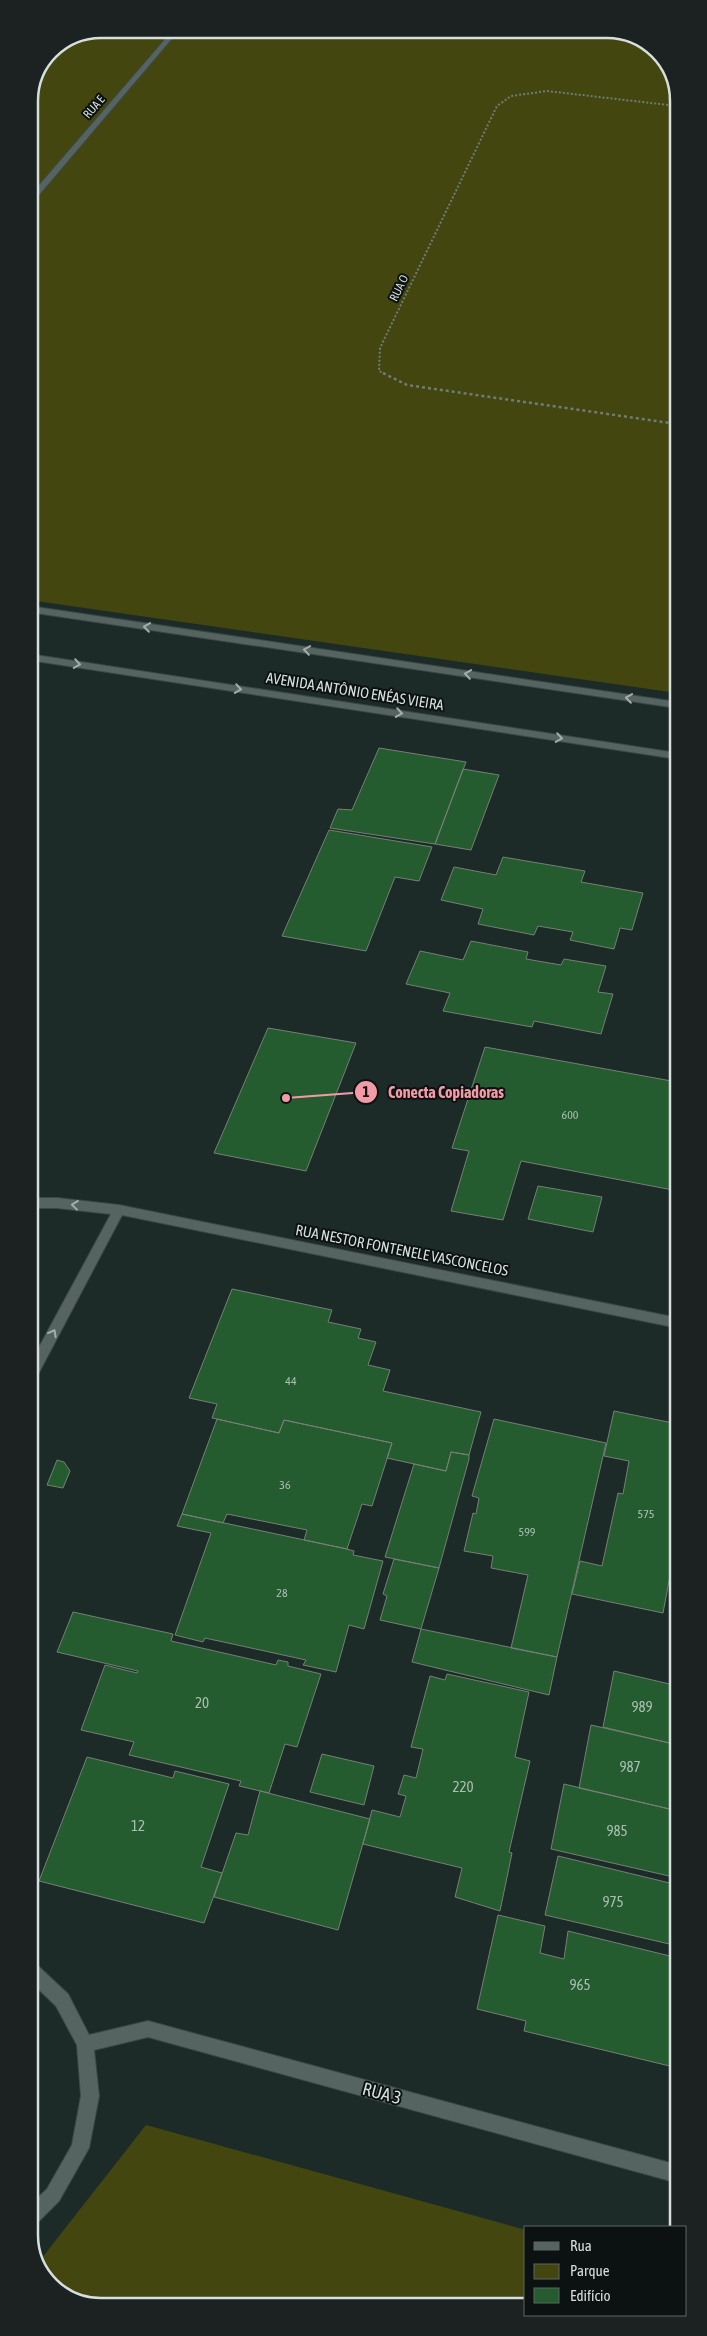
<svg xmlns="http://www.w3.org/2000/svg" width="707" height="2336" font-family="'Asap Condensed',sans-serif">
<rect width="100%" height="100%" fill="#1d2b28"/>
<path fill="#43470f" d="M101 29H615L654 47 677 86V693L29 600V100L50 50Z
M146 2125 526 2230V2306L96 2307 53 2289 38 2263Z"/>
<path fill="#245c2f" stroke="#757f76" d="M379 748 466 762 435 844 330 828 338 809 352 810Z
M463 769 499 775 471 850 435 844Z
M329 830 432 847 419 881 395 877 366 951 282 936Z
M503 857 585 871 581 882 643 893 632 930 620 928 614 949 570 940 573 932 538 926 534 935 478 924 483 909 441 900 454 867 496 875Z
M471 941 528 952 526 959 561 965 564 959 606 966 598 992 613 994 601 1034 534 1021 532 1027 443 1011 450 993 406 984 420 951 463 960Z
M268 1028 356 1043 306 1171 214 1153Z
M485 1047 677 1082 678 1191 521 1161 503 1220 451 1211 469 1151 452 1148Z
M538 1186 602 1197 593 1232 528 1219Z
M232 1289 332 1310 328 1322 361 1329 358 1338 376 1342 368 1365 390 1370 383 1391 481 1412 469 1455 451 1452 446 1471 387 1458 392 1443 284 1420 279 1433 212 1418 217 1404 189 1398Z
M614 1411 678 1424V1533L663 1613 572 1594 580 1561 602 1566 618 1493 623 1494 629 1461 604 1456Z
M217 1419 279 1433 284 1420 392 1443 372 1506 362 1504 347 1549 304 1540 307 1530 227 1514 223 1523 182 1514Z
M494 1419 606 1443 557 1657 511 1648 528 1575 491 1568 493 1556 464 1551 473 1513 476 1514 479 1498 472 1496Z
M451 1452 469 1455V1459L439 1568 385 1557 414 1464 446 1471Z
M57 1460 64 1462 70 1471 63 1488 47 1485Z
M182 1514 347 1549 354 1551 353 1555 383 1561 364 1629 349 1625 336 1672 303 1665 306 1660 205 1638 203 1642 175 1635 211 1533 177 1526Z
M678 1533V1576L670 1574Z
M394 1559 439 1568 421 1629 380 1620 387 1596 383 1594Z
M73 1612 173 1634 171 1641 276 1665 278 1660 288 1662V1666L321 1674 297 1747 285 1744 269 1793 239 1786 241 1781 129 1755 134 1742 81 1730 105 1665 137 1673 138 1671 57 1652Z
M421 1629 557 1657 549 1695 412 1662Z
M614 1671 678 1686V1745L603 1727Z
M447 1674 529 1692 515 1757 530 1761 509 1852 512 1853 500 1911 455 1897 462 1868 363 1844 372 1810 400 1817 406 1796 398 1794 404 1775 416 1778 423 1749 411 1747 430 1676 445 1680Z
M591 1725 678 1745V1811L579 1788Z
M322 1754 374 1766 364 1805 310 1792Z
M87 1757 173 1778 175 1771 229 1784 201 1867 222 1873 204 1923 39 1881Z
M564 1784 678 1811V1878L551 1849Z
M260 1791 370 1819 338 1930 214 1897 236 1833 248 1835Z
M558 1856 678 1885V1946L545 1915Z
M498 1915 545 1926 540 1953 564 1959 568 1931 678 1958V2068L524 2031 526 2021 477 2009Z"/>
<g fill="none" stroke-linecap="round" stroke-linejoin="round">
<g stroke="#3d4846" stroke-width="2">
<path id="minor" d="M174 29H180L32 203H29V197Z
M29 606 677 702V708L29 612Z
M29 654 677 753V759L29 660Z
M29 1198H57L119 1205 678 1318V1328L122 1215 35 1380 30 1381V1364L111 1214 57 1208H29Z
M30 1962 36 1964 68 1994 89 2035 148 2021 678 2165V2183L148 2037 94 2050 99 2096 89 2148 59 2201 36 2224 30 2227V2205L47 2189 72 2145 81 2096 77 2045 56 2006 30 1981Z"/>
</g>
<path stroke="#6f7b79" stroke-width="2" stroke-dasharray="2 2" stroke-linecap="butt" d="M385 374 379 371 380 348 497 106 511 96 547 91 677 106"/>
<path stroke="#6f7b79" stroke-width="2.5" stroke-dasharray="3 3" stroke-linecap="butt" d="M383 373 407 385 677 424"/>
<use href="#minor" fill="#566461" fill-rule="evenodd"/>
</g>
<defs><path id="oneway-chevron" d="M-2-3.5L2.5 0L-2 3.5" fill="none" stroke-width="1.6" stroke-linecap="round" stroke-linejoin="round" transform="scale(1.25)"/></defs>
<g stroke="#a3aeab">
<use href="#oneway-chevron" transform="translate(147 627) rotate(-172)"/>
<use href="#oneway-chevron" transform="translate(307 650) rotate(-172)"/>
<use href="#oneway-chevron" transform="translate(77 664) rotate(9)"/>
<use href="#oneway-chevron" transform="translate(468 674) rotate(-172)"/>
<use href="#oneway-chevron" transform="translate(238 689) rotate(9)"/>
<use href="#oneway-chevron" transform="translate(629 698) rotate(-172)"/>
<use href="#oneway-chevron" transform="translate(399 713) rotate(9)"/>
<use href="#oneway-chevron" transform="translate(559 738) rotate(9)"/>
<use href="#oneway-chevron" transform="translate(75 1205) rotate(-173)"/>
<use href="#oneway-chevron" transform="translate(53 1333) rotate(-62)"/>
</g>
<g text-anchor="middle" dominant-baseline="central" stroke-width="4" stroke-linejoin="round" paint-order="stroke">
<g font-size="12" fill="#d6dfdd" stroke="#0c1211">
<text transform="translate(94 107) rotate(-49)">RUA E</text>
<text transform="translate(399 288) rotate(-64)">RUA O</text>
</g>
<g font-size="12" fill="#aabeb2">
<text x="570" y="1115">600</text>
<text x="291" y="1381">44</text>
<text x="285" y="1485">36</text>
<text x="646" y="1514">575</text>
<text x="527" y="1532">599</text>
<text x="282" y="1593">28</text>
</g>
<g font-size="15" fill="#d6dfdd" stroke="#0c1211">
<text transform="translate(355 691) rotate(9)">AVENIDA ANTÔNIO ENÉAS VIEIRA</text>
<text transform="translate(402 1250) rotate(11)">RUA NESTOR FONTENELE VASCONCELOS</text>
</g>
<g font-size="15" fill="#aabeb2">
<text x="202" y="1702">20</text>
<text x="642" y="1706">989</text>
<text x="630" y="1766">987</text>
<text x="463" y="1786">220</text>
<text x="138" y="1825">12</text>
<text x="617" y="1830">985</text>
<text x="613" y="1901">975</text>
<text x="580" y="1984">965</text>
</g>
<g font-size="18" fill="#d6dfdd" stroke="#0c1211">
<text transform="translate(382 2093) rotate(15)">RUA 3</text>
</g>
</g>
<path d="M0 0H707V2336H0ZM101 38H607A63 63 0 0 1 670 101V2235A63 63 0 0 1 607 2298H101A63 63 0 0 1 38 2235V101A63 63 0 0 1 101 38Z" fill="#1c2221" fill-rule="evenodd"/>
<path fill="none" stroke="#d6dfdd" stroke-width="2.5" d="M101 38H607A63 63 0 0 1 670 101V2235A63 63 0 0 1 607 2298H101A63 63 0 0 1 38 2235V101A63 63 0 0 1 101 38Z"/>
<path fill="none" stroke="#f39aa7" stroke-width="2" d="M286 1098L366 1092"/>
<g fill="#f39aa7" stroke="#0c1211" stroke-width="2">
<circle cx="286" cy="1098" r="5"/>
<circle cx="366" cy="1092" r="12"/>
</g>
<g font-size="15" text-anchor="middle" font-weight="bold" fill="#111">
<text x="366" y="1097">1</text>
</g>
<g font-size="16" text-anchor="middle" font-weight="bold" fill="#f39aa7" stroke="#0c1211" stroke-width="4" stroke-linejoin="round" paint-order="stroke">
<text x="446" y="1098">Conecta Copiadoras</text>
</g>
<rect x="524" y="2226" width="162" height="90" fill="#0c1211" stroke="#5d6463"/>
<rect x="534" y="2242" width="25" height="8" fill="#566461" stroke="#5d6463"/>
<text x="570" y="2251" font-size="15" fill="#d6dfdd">Rua</text>
<rect x="534" y="2264" width="25" height="15" fill="#43470f" stroke="#5d6463"/>
<text x="570" y="2276" font-size="15" fill="#d6dfdd">Parque</text>
<rect x="534" y="2288" width="25" height="15" fill="#245c2f" stroke="#5d6463"/>
<text x="570" y="2301" font-size="15" fill="#d6dfdd">Edifício</text>
</svg>
